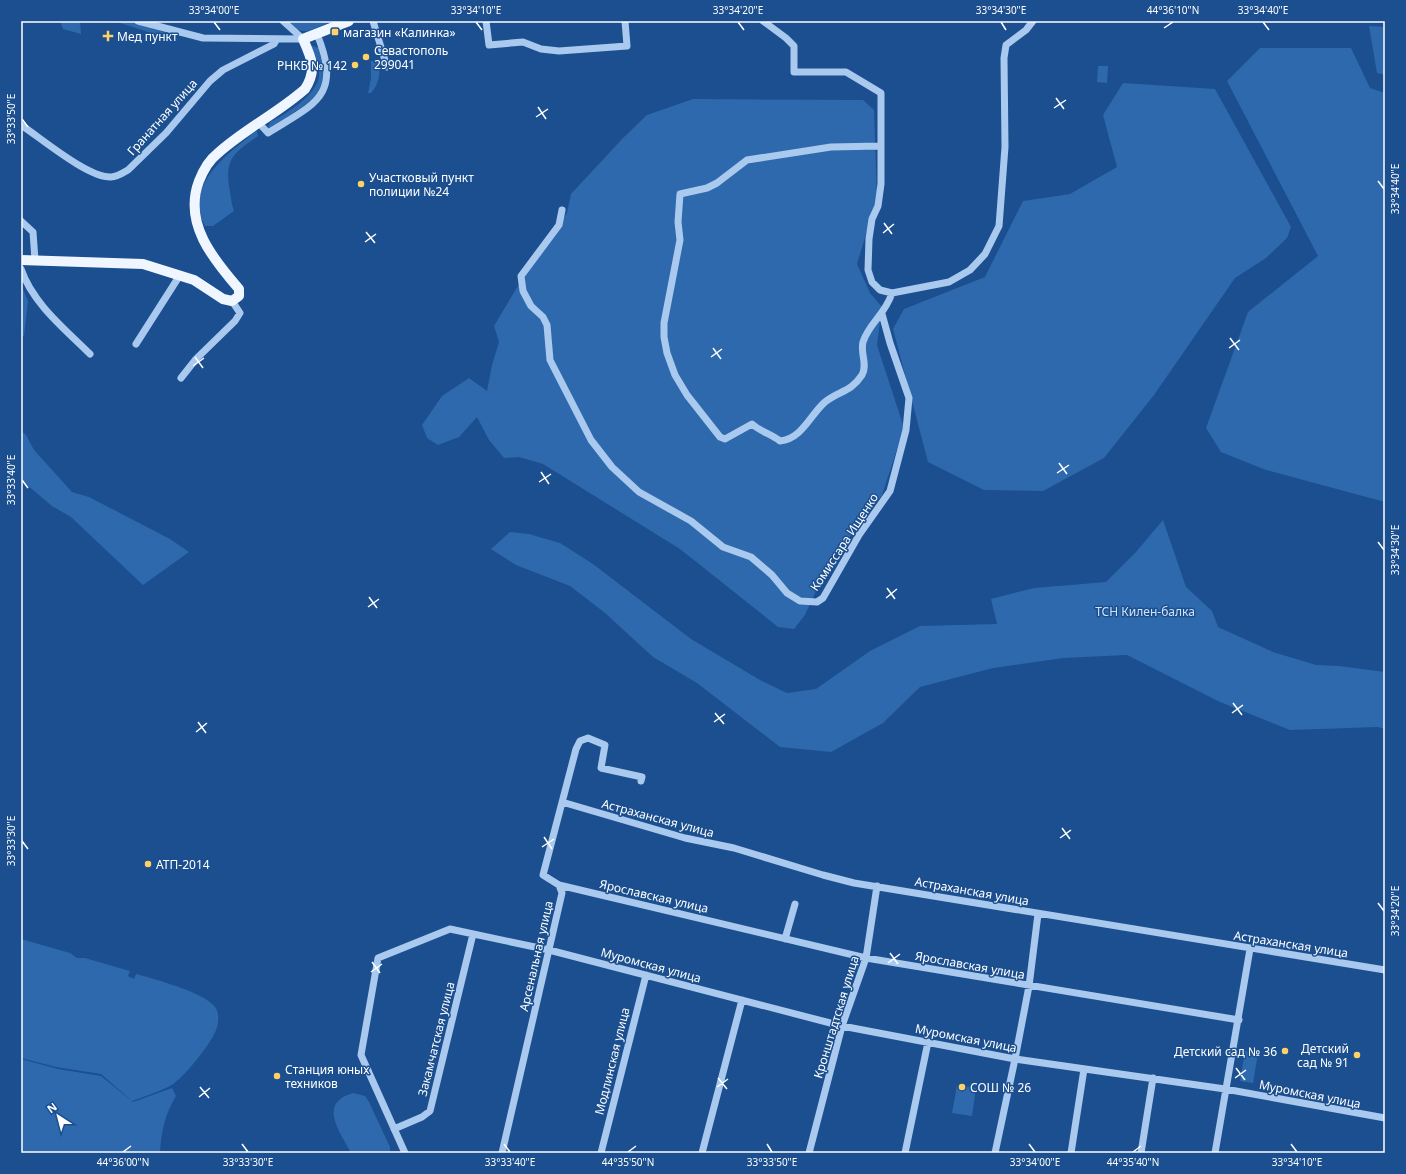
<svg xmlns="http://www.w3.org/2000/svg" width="1406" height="1174" font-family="'Noto Sans',sans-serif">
<rect width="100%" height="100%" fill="#1b4f8f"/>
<path fill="#2e69ad" d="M60 21H80L81 34 63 29Z
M114 21H129L170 34 167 38Z
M287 21H333C314 27 303 40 287 21Z
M1369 26 1385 27V75L1377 73Z
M312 46 319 48C327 90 325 92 289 116 283 120 275 128 268 128L270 122C285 115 318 94 319 76 320 66 312 56 312 46Z
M1260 48H1351L1370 88 1385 93V502L1266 470 1221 452 1206 428 1248 312 1318 256 1227 81Z
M371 61H380C380 73 379 85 371 93H368L371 78Z
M1098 66H1108L1107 83 1097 82Z
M1123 83 1215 89 1291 227 1287 238 1266 258 1235 278 1154 395 1104 458 1043 491 984 490 928 462 893 329 904 309 985 277 1023 201 1070 194 1117 167 1103 115Z
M693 99 863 100 874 110 877 198 857 264 870 293 882 307 877 345 904 428 882 495 827 567 805 615 794 629 778 627 680 549 543 464 519 457 504 458 489 440 477 417 459 437 438 445 427 438 422 425 442 396 469 378 487 391 492 365 499 342 494 326 543 244 567 213 571 194 623 138 647 115Z
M257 131 258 136C236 152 225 157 229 186 231 195 231 203 234 211L213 226H205C186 193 216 163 240 144 246 140 251 134 257 131Z
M21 284 28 301 24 336 21 335Z
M21 431 26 435 34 450 72 492 89 497 170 539 189 552 143 585 71 517 52 506 21 480Z
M1163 520 1186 587 1212 611 1218 627 1273 652 1316 665 1339 666 1385 672V729L1378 727 1290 730 1220 702 1127 655 1063 658 993 668 920 687 883 723 831 752 780 747 697 683 653 657 605 613 570 586 516 565 491 549 510 532 529 534 560 543 593 564 691 639 760 680 787 693 816 689 870 651 920 626 997 624 991 599 1034 588 1106 582 1136 552Z
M21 939 70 953 77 958H85L130 971 128 976 134 979 136 974C154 979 204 992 215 1007 219 1012 219 1021 217 1027 214 1041 182 1080 170 1086 158 1092 145 1096 132 1101L101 1074 56 1067 21 1058Z
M1245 1051 1258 1053 1253 1083 1240 1081Z
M21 1059 58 1069 101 1076 133 1102 172 1088 176 1096C165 1114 161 1132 160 1153H21Z
M957 1085 976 1088 972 1116 952 1113Z
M353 1093 365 1096 369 1102 390 1147V1153H351C340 1132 317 1103 353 1093Z"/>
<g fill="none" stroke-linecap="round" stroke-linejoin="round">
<path stroke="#a9c9ee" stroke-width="7" d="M138 21 203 38 303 39
M283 21 303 39
M373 21 387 67
M486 21 489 45 523 42 541 49 559 51 627 46 625 21
M763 21 786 38 794 46V72H846L881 93V184L878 206 872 219 869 239 868 270 872 282 880 290 892 293 949 282 970 270 985 254 999 226 1005 147 1004 58 1006 45 1026 30 1033 21
M259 123 268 133C316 103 342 96 317 34
M21 125C41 138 88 178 111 177 117 177 123 173 128 170L166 133 210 81 223 70 274 44 277 39
M880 146 831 147 747 160 717 183 707 188 680 194 678 222 680 240 664 323V337L667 353 675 375 687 395 720 437 725 439 752 424C761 432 771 434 780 441 802 439 810 415 825 402 840 390 850 393 862 375 868 365 860 353 863 342 869 323 885 315 892 293
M562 210 559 225 521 276 523 291 531 306 543 317 547 325 550 360 591 440 612 467 639 492 691 521 723 547 751 557 772 575 787 593 800 601 817 602 823 598 859 535 890 491 906 430 909 398 890 343 882 314
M21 221 33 232 35 260
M21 269C33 304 65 329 90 354
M136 344 180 275
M181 378 196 359 235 321 240 313 232 301
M562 802 685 838 734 848 823 875 854 883 1385 970
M559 885 866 958 1239 1020
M785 939 795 904
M394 1129 422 1117 430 1111 473 934
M405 1153 361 1055 378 958 450 929 549 950 842 1026 1015 1059 1225 1089 1385 1118
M502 1153 562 893 559 885 543 875 576 749 580 741 588 738 605 745 601 768 642 777 641 781
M601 1153 646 975
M702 1153 742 1000
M809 1153 842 1026 866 958 877 886
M905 1153 928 1042
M995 1153 1015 1059 1029 986 1038 914
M1071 1153 1084 1069
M1141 1153 1153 1078
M1215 1153 1250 949"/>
<path stroke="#f0f6ff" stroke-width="10" d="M21 260 143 264 194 280 223 299 232 301 239 296V289C213 259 183 223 199 181 203 171 208 161 217 154 243 130 278 113 305 89 317 70 312 59 303 39L349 21"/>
</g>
<path fill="none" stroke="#fff" stroke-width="1.5" d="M214 22 220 30M476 22 482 30M738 22 744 30M1001 22 1006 30M1263 22 1269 30M1164 28 1173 22M1056 98 1064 109M538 107 546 119M1054 108 1066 100M536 117 548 109M22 119 28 127M1378 181 1384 189M884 223 892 234M366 232 375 243M883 233 894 224M365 242 376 234M1230 338 1239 350M713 348 721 359M1229 348 1240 340M195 357 203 368M711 357 722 349M193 366 204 358M1059 463 1067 474M541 472 549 484M1057 473 1069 465M22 480 28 488M539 482 551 474M1378 542 1384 550M887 588 895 599M369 597 377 608M886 598 897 589M368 607 379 599M1233 703 1242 715M715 713 724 724M1232 713 1243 705M198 722 206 733M714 722 725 714M196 732 207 723M1062 828 1070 839M544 837 552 849M1060 838 1071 830M22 841 28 849M542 847 554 839M1378 903 1384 911M890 953 898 964M372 962 380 973M888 963 900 954M371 972 382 964M1236 1068 1245 1080M718 1078 727 1089M1235 1078 1246 1070M200 1087 209 1098M717 1087 728 1079M199 1097 210 1088M242 1144 248 1152M504 1144 510 1152M767 1144 772 1152M1029 1144 1035 1152M1291 1144 1297 1152M123 1152 131 1146M628 1152 636 1146M1133 1152 1141 1146"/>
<g fill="#ffd166" stroke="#1b4f8f" stroke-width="1.5">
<rect x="331" y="28" width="8" height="8" rx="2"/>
<path d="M106 30h4v4h4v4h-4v4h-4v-4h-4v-4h4z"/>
<circle cx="366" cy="57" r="4"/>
<circle cx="355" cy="65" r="4"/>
<circle cx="361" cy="184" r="4"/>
<circle cx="148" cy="864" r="4"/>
<circle cx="1285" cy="1051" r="4"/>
<circle cx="1357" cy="1055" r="4"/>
<circle cx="277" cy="1076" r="4"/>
<circle cx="962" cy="1087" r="4"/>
</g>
<g text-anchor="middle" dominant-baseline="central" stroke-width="3" stroke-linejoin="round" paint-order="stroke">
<g font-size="12" fill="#fff" stroke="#1b4f8f" text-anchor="start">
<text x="343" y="32">магазин «Калинка»</text>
<text x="117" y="36">Мед пункт</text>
<text x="374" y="50">Севастополь<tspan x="374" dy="14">299041</tspan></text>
<text x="347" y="65" text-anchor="end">РНКБ № 142</text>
<text x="369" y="177">Участковый пункт<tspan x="369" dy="14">полиции №24</tspan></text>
<text x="156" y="864">АТП-2014</text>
<text x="1349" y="1048" text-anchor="end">Детский<tspan x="1349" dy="14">сад № 91</tspan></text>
<text x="1277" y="1051" text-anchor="end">Детский сад № 36</text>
<text x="285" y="1069">Станция юных<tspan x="285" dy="14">техников</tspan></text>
<text x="970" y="1087">СОШ № 26</text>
</g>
<g font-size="12" fill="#fff" stroke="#1b4f8f">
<text transform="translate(162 117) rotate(-48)">Гранатная улица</text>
<text transform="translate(844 542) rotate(-57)">Комиссара Ищенко</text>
<text transform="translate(658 818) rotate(15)">Астраханская улица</text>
<text transform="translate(972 891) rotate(10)">Астраханская улица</text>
<text transform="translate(654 896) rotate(13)">Ярославская улица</text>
<text transform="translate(1291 944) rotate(9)">Астраханская улица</text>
<text transform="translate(536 956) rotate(-77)">Арсенальная улица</text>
<text transform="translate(651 965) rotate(15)">Муромская улица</text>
<text transform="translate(970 965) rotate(10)">Ярославская улица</text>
<text transform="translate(836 1017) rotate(-73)">Кронштадтская улица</text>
<text transform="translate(966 1038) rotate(11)">Муромская улица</text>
<text transform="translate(436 1039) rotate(-76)">Закамчатская улица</text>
<text transform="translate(612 1061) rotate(-76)">Модлинская улица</text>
<text transform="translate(1310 1094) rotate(11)">Муромская улица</text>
</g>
<g font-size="12" fill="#cfe3fa" stroke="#1b4f8f">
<text x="1145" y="611">ТСН Килен-балка</text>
</g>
</g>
<rect width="1406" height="1174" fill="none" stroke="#1b4f8f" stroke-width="44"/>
<g transform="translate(58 1116) rotate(324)" stroke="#1b4f8f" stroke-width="3" paint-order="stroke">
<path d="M0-3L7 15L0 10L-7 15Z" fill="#ffffff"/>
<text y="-6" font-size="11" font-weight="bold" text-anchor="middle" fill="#ffffff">N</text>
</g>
<rect x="22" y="22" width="1362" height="1130" fill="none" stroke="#fff" stroke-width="1.5"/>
<g font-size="10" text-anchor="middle" fill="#fff">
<text x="214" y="14">33°34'00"E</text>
<text x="476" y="14">33°34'10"E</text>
<text x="738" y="14">33°34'20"E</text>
<text x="1001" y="14">33°34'30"E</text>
<text x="1173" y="14">44°36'10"N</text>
<text x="1263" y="14">33°34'40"E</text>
<text transform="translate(11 119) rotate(-90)" y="4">33°33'50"E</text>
<text transform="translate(1395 189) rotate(-90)" y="4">33°34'40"E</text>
<text transform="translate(11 480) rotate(-90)" y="4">33°33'40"E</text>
<text transform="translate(1395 550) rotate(-90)" y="4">33°34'30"E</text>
<text transform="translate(11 841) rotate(-90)" y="4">33°33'30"E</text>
<text transform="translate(1395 911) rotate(-90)" y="4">33°34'20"E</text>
<text x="123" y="1166">44°36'00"N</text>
<text x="248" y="1166">33°33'30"E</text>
<text x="510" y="1166">33°33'40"E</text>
<text x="628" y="1166">44°35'50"N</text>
<text x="772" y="1166">33°33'50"E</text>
<text x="1035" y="1166">33°34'00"E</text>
<text x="1133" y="1166">44°35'40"N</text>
<text x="1297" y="1166">33°34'10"E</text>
</g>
</svg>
